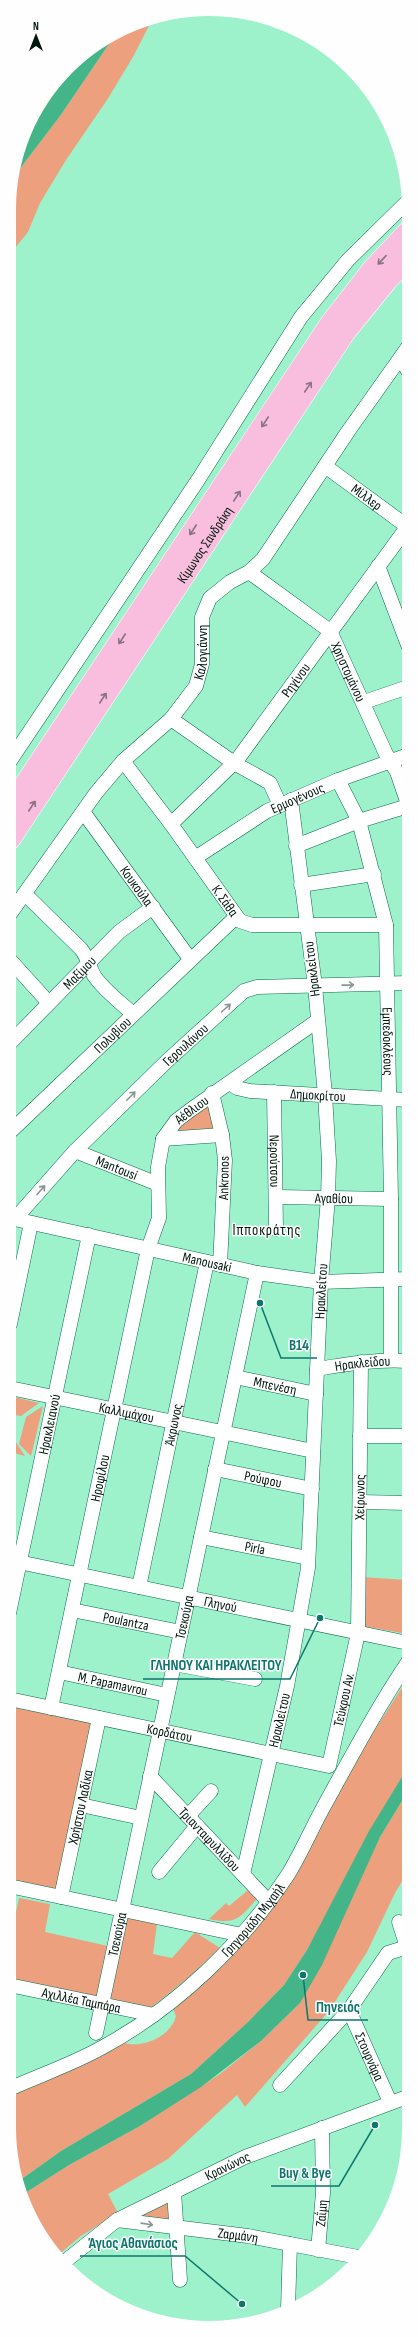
<svg xmlns="http://www.w3.org/2000/svg" width="418" height="2337" font-family="'Sofia Sans Condensed',sans-serif">
<rect width="100%" height="100%" fill="#9df2cc"/>
<path fill="#eca07e" d="M153 18 133 57 107 100 66 160 40 203 28 232 11 253 12 179 60 116 113 38Z
M208 1104 214 1129 175 1133 176 1130Z
M10 1396 39 1403 21 1416 15 1415 10 1404Z
M43 1406 31 1456 19 1444 26 1417Z
M10 1435H11L25 1456 10 1452Z
M361 1577 408 1580V1634L362 1626Z
M408 1678V1767L307 1950 284 1985 248 2022 191 2074 61 2151 19 2181 9 2128V2092L122 2042C140 2050 171 2037 176 2016L173 2009 240 1941Z
M9 1705 92 1723 58 1890 9 1880Z
M408 1791 407 1873 395 1893 367 1952 329 2011 245 2107 237 2095 168 2159 108 2194 118 2213 81 2236 58 2255 24 2204 22 2195 69 2165 140 2126 220 2074 261 2041 300 2003 380 1837Z
M248 1890 257 1899C240 1918 236 1925 209 1919L226 1903 229 1906Z
M19 1898 50 1904 45 1932 108 1946 97 1997 9 1978V1926H13Z
M123 1917 157 1924 153 1954 172 1958 195 1932 220 1948 189 1977 148 2010 106 2002Z
M170 2201 174 2224 144 2221 143 2214Z"/>
<path fill="#44b489" d="M113 38 60 116 12 179 36 109 87 50Z
M408 1767V1791L380 1837 322 1965 300 2003 261 2041 201 2087 140 2126 69 2165 22 2195 19 2181 61 2151 191 2074 248 2022 284 1985 307 1950 369 1831Z"/>
<g fill="none" stroke-linecap="round" stroke-linejoin="round">
<g stroke="#066d4e" stroke-width="15">
<g id="minor">
<path d="M401 358 408 371"/>
<path id="s1" d="M325 466 408 527"/>
<path d="M378 566 408 645"/>
<path id="s2" d="M249 572 330 631 386 754 397 772 408 804"/>
<path d="M364 702 408 687"/>
<path d="M171 719 234 763 270 783 280 805"/>
<path d="M10 761 198 480 301 317 348 260 409 200"/>
<path id="s3" d="M123 761 171 824 240 921 252 925H386"/>
<path id="s4" d="M338 780 359 821 386 925 391 1199V1360"/>
<path id="s5" d="M84 813 190 959"/>
<path id="s6" d="M171 824 237 760 408 526"/>
<path d="M296 846 359 821 408 806"/>
<path id="s7" d="M195 858 267 811 338 780 408 755"/>
<path d="M301 885 374 874"/>
<path d="M25 894 81 949C89 959 89 968 95 977 105 991 120 1002 133 1014"/>
<path id="s8" d="M10 914 96 793 123 761 171 719 196 686 202 664V617L210 598 230 582 249 572 263 559 349 430 408 347"/>
<path d="M10 960 49 1003"/>
<path id="s9" d="M10 1043 119 932 153 907"/>
<path id="s10" d="M230 1083 237 1088 250 1091 408 1100"/>
<path id="s11" d="M274 1092 276 1229"/>
<path d="M212 1093 222 1135 225 1160 220 1265"/>
<path id="s12" d="M10 1132 236 917"/>
<path d="M163 1139 222 1135"/>
<path id="s13" d="M75 1151 158 1184"/>
<path id="s14" d="M276 1197 391 1199"/>
<path id="s15" d="M10 1218 257 1273 321 1282 408 1279"/>
<path id="s16" d="M15 1219 75 1151 167 1061 244 991 257 987 408 983"/>
<path d="M10 1324 31 1223"/>
<path id="s17" d="M317 1369C347 1364 377 1359 408 1361"/>
<path id="s18" d="M235 1377 316 1394"/>
<path id="s19" d="M10 1388 313 1451"/>
<path d="M360 1436H408"/>
<path id="s20" d="M215 1469 312 1489"/>
<path d="M360 1502 408 1503"/>
<path id="s21" d="M201 1537 308 1558"/>
<path id="s22" d="M9 1560 408 1643"/>
<path id="s23" d="M139 1587 207 1262"/>
<path id="s24" d="M72 1610 181 1632"/>
<path id="s25" d="M9 1613 89 1235"/>
<path d="M174 1664 255 1679"/>
<path id="s26" d="M59 1672 167 1695"/>
<path id="s27" d="M9 1699 329 1766 358 1633 361 1362"/>
<path id="s28" d="M51 1708 148 1249 159 1218 158 1167 163 1139 176 1121 189 1111 317 1021"/>
<path id="s29" d="M150 1776 269 1902"/>
<path d="M81 1805 141 1818"/>
<path d="M188 1816 211 1791"/>
<path d="M159 1872 197 1826"/>
<path id="s30" d="M243 1874 287 1686 308 1568 321 1282 328 1198 329 1161 325 1095 315 986 291 800"/>
<path d="M9 1886 242 1935"/>
<path id="s31" d="M61 1897 99 1718"/>
<path d="M399 1922 407 1947"/>
<path id="s32" d="M9 1985 154 2015"/>
<path id="s33" d="M349 2010 390 2102"/>
<path id="s34" d="M96 2033 257 1273"/>
<path d="M280 2085 349 2010 388 1953 407 1947"/>
<path id="s35" d="M9 2089C40 2075 73 2064 103 2047 177 2007 243 1943 289 1873 302 1851 312 1828 324 1806 351 1757 377 1708 408 1662"/>
<path d="M174 2192 180 2280"/>
<path id="s36" d="M117 2220 248 2236 358 2257"/>
<path id="s37" d="M318 2250 323 2193 322 2128"/>
<path id="s38" d="M63 2263 117 2220 245 2157 407 2097"/>
<path d="M288 2309 290 2244"/>
</g>
</g>
<g stroke="#fff" stroke-width="22">
<g id="highway">
<path d="M10 807 331 323 373 269 409 231"/>
<path id="s39" d="M10 839 345 332 388 279 409 258"/>
</g>
</g>
<use href="#minor" stroke="#fff" stroke-width="14"/>
<use href="#highway" stroke="#f9bede" stroke-width="21"/>
</g>
<defs><path id="oneway-shaft" d="M-6 0H5M1.5-3L5.5 0L1.5 3" fill="none" stroke-width="1.6" stroke-linecap="round" stroke-linejoin="round"/></defs>
<g stroke="#897380">
<use href="#oneway-shaft" transform="translate(382 260) rotate(133)"/>
<use href="#oneway-shaft" transform="translate(308 387) rotate(-56)"/>
<use href="#oneway-shaft" transform="translate(265 422) rotate(123)"/>
<use href="#oneway-shaft" transform="translate(237 496) rotate(-57)"/>
<use href="#oneway-shaft" transform="translate(193 530) rotate(123)"/>
<use href="#oneway-shaft" transform="translate(122 639) rotate(123)"/>
<use href="#oneway-shaft" transform="translate(103 698) rotate(-57)"/>
<use href="#oneway-shaft" transform="translate(32 806) rotate(-57)"/>
</g>
<g stroke="#8c9793">
<use href="#oneway-shaft" transform="translate(348 985) rotate(-1)"/>
<use href="#oneway-shaft" transform="translate(226 1008) rotate(-42)"/>
<use href="#oneway-shaft" transform="translate(131 1096) rotate(-45)"/>
<use href="#oneway-shaft" transform="translate(41 1190) rotate(-49)"/>
<use href="#oneway-shaft" transform="translate(147 2224) rotate(8)"/>
</g>
<g text-anchor="middle" dominant-baseline="central" stroke-width="3" stroke-linejoin="round" paint-order="stroke">
<g font-size="14" fill="#00180e" stroke="#fefefe">
<text stroke="none"><textPath href="#s1" startOffset="52">Μίλλερ</textPath></text>
<text stroke="none"><textPath href="#s39" startOffset="353">Κίμωνος Σανδράκη</textPath></text>
<text stroke="none"><textPath href="#s8" startOffset="330">Καλογιάννη</textPath></text>
<text stroke="none"><textPath href="#s2" startOffset="145">Χρηστομάνου</textPath></text>
<text stroke="none"><textPath href="#s6" startOffset="191">Ρηγίνου</textPath></text>
<text stroke="none"><textPath href="#s7" startOffset="119">Ερμογένους</textPath></text>
<text stroke="none"><textPath href="#s5" startOffset="90">Κουκούλα</textPath></text>
<text stroke="none"><textPath href="#s3" startOffset="173">Κ. Σάθα</textPath></text>
<text transform="translate(312 969) rotate(-97)">Ηρακλείτου</text>
<text stroke="none"><textPath href="#s9" startOffset="99">Μαξίμου</textPath></text>
<text stroke="none"><textPath href="#s12" startOffset="141">Πολυβίου</textPath></text>
<text stroke="none"><textPath href="#s4" startOffset="270">Εμπεδοκλέους</textPath></text>
<text stroke="none"><textPath href="#s16" startOffset="244">Γερουλάνου</textPath></text>
<text stroke="none"><textPath href="#s10" startOffset="90">Δημοκρίτου</textPath></text>
<text stroke="none"><textPath href="#s28" startOffset="623">Αέθλιου</textPath></text>
<text stroke="none"><textPath href="#s11" startOffset="69">Νερούτσου</textPath></text>
<text stroke="none"><textPath href="#s13" startOffset="45">Mantousi</textPath></text>
<text transform="translate(224 1178) rotate(-89)">Ankronos</text>
<text stroke="none"><textPath href="#s14" startOffset="58">Αγαθίου</textPath></text>
<text stroke="none"><textPath href="#s15" startOffset="202">Manousaki</textPath></text>
<text stroke="none"><textPath href="#s30" startOffset="590">Ηρακλείτου</textPath></text>
<text stroke="none"><textPath href="#s17" startOffset="46">Ηρακλείδου</textPath></text>
<text stroke="none"><textPath href="#s18" startOffset="41">Μπενέση</textPath></text>
<text stroke="none"><textPath href="#s19" startOffset="119">Καλλιμάχου</textPath></text>
<text stroke="none"><textPath href="#s25" startOffset="193">Ηρακλειανού</textPath></text>
<text stroke="none"><textPath href="#s23" startOffset="166">Άκρωνος</textPath></text>
<text stroke="none"><textPath href="#s28" startOffset="235">Ηροφίλου</textPath></text>
<text stroke="none"><textPath href="#s20" startOffset="49">Ρούφου</textPath></text>
<text stroke="none"><textPath href="#s27" startOffset="599">Χείρωνος</textPath></text>
<text stroke="none"><textPath href="#s21" startOffset="55">Pirla</textPath></text>
<text stroke="none"><textPath href="#s22" startOffset="216">Γληνού</textPath></text>
<text stroke="none"><textPath href="#s34" startOffset="425">Τσεκούρα</textPath></text>
<text stroke="none"><textPath href="#s24" startOffset="55">Poulantza</textPath></text>
<text stroke="none"><textPath href="#s26" startOffset="55">M. Papamavrou</textPath></text>
<text stroke="none"><textPath href="#s27" startOffset="395">Τεύκρου Αν.</textPath></text>
<text stroke="none"><textPath href="#s30" startOffset="158">Ηρακλείτου</textPath></text>
<text stroke="none"><textPath href="#s27" startOffset="164">Κορδάτου</textPath></text>
<text stroke="none"><textPath href="#s31" startOffset="92">Χρήστου Λαδίκα</textPath></text>
<text stroke="none"><textPath href="#s29" startOffset="87">Τριανταφυλλίδου</textPath></text>
<text stroke="none"><textPath href="#s35" startOffset="301">Γρηγοριάδη Μιχαήλ</textPath></text>
<text stroke="none"><textPath href="#s34" startOffset="101">Τσεκούρα</textPath></text>
<text stroke="none"><textPath href="#s32" startOffset="74">Αχιλλέα Ταμπάρα</textPath></text>
<text stroke="none"><textPath href="#s33" startOffset="51">Στουρνάρα</textPath></text>
<text stroke="none"><textPath href="#s38" startOffset="192">Κρανώνος</textPath></text>
<text stroke="none"><textPath href="#s37" startOffset="37">Ζαΐμη</textPath></text>
<text stroke="none"><textPath href="#s36" startOffset="122">Ζαρμάνη</textPath></text>
</g>
<g font-size="15" letter-spacing="1" fill="#00180e" stroke="#fefefe">
<text x="267" y="1230">Ιπποκράτης</text>
</g>
</g>
<path d="M0 0H418V2337H0ZM209 16H209A193 193 0 0 1 402 209V2128A193 193 0 0 1 209 2321H209A193 193 0 0 1 16 2128V209A193 193 0 0 1 209 16Z" fill="#fefefe" fill-rule="evenodd"/>
<path fill="none" stroke="#0f766e" stroke-width="1.5" d="M260 1303L281 1358H317M320 1618L290 1679H143M303 1975L308 2020H368M375 2125L339 2186H271M242 2304L185 2256H80"/>
<g fill="#0f766e" stroke="#fefefe" stroke-width="1.5">
<circle cx="260" cy="1303" r="4"/>
<circle cx="320" cy="1618" r="4"/>
<circle cx="303" cy="1975" r="4"/>
<circle cx="375" cy="2125" r="4"/>
<circle cx="242" cy="2304" r="4"/>
</g>
<g font-size="15" text-anchor="middle" font-weight="bold" fill="#0f766e" stroke="#fefefe" stroke-width="3" stroke-linejoin="round" paint-order="stroke">
<text x="299" y="1350">Β14</text>
<text x="216" y="1670">ΓΛΗΝΟΥ ΚΑΙ ΗΡΑΚΛΕΙΤΟΥ</text>
<text x="338" y="2012">Πηνειός</text>
<text x="305" y="2178">Buy &amp; Bye</text>
<text x="133" y="2248">Άγιος Αθανάσιος</text>
</g>
<g transform="translate(36 36)" stroke="#fefefe" stroke-width="3" paint-order="stroke">
<path d="M0-3L7 15L0 10L-7 15Z" fill="#00180e"/>
<text y="-6" font-size="11" font-weight="bold" text-anchor="middle" fill="#00180e">N</text>
</g>
</svg>
